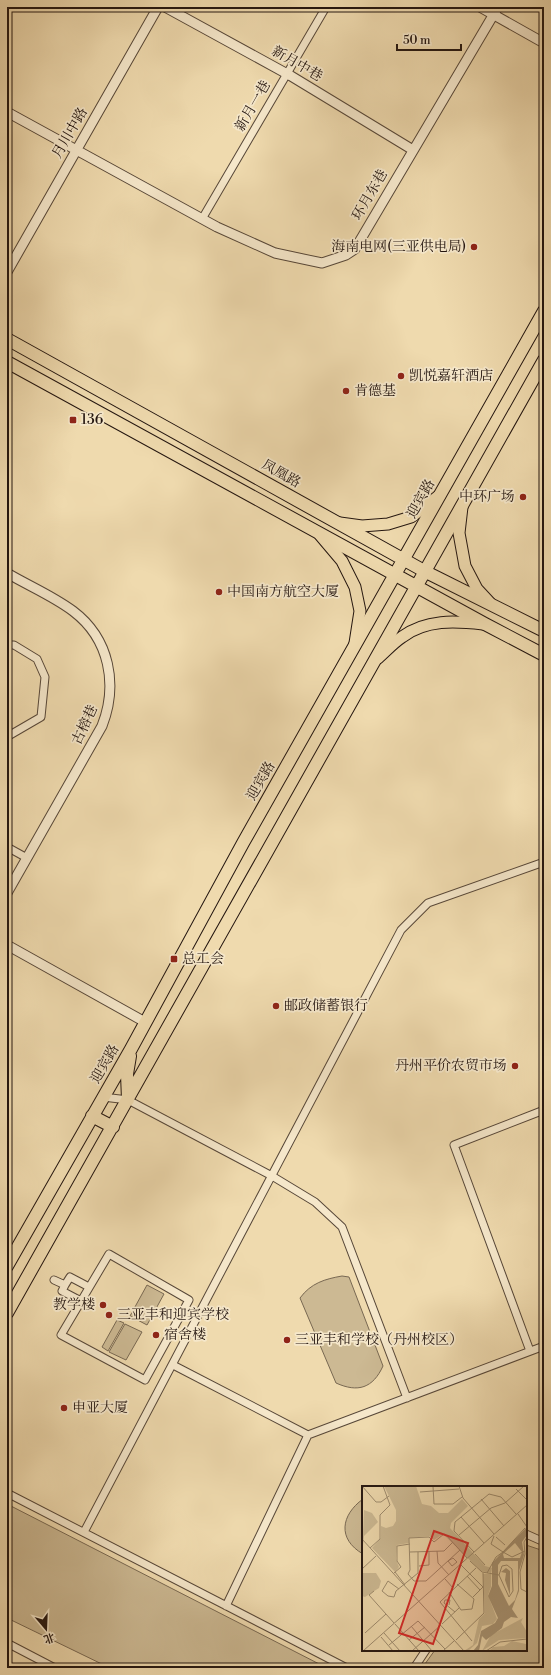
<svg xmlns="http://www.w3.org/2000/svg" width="551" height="1675" font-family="'Libre Bodoni','Noto Serif SC',serif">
<rect width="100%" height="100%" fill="#efdaae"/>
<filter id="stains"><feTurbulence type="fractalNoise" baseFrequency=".005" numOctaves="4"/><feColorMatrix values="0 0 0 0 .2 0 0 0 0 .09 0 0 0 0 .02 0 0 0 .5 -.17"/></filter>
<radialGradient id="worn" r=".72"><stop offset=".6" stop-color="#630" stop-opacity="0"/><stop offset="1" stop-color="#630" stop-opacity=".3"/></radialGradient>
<path fill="#ccb993" stroke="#786852" d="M342 1276 349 1277 383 1366C373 1388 358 1393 336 1383L300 1298C311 1283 325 1279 342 1276Z
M147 1285 164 1294 147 1325 130 1316Z
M117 1320 124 1323 108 1351 102 1347Z
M125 1324 142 1332 126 1360 109 1352Z
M363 1499V1554C337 1539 341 1515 363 1499Z
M7 1504 327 1668H110L7 1618Z
M526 1545 544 1551V1668H422L435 1650H526Z"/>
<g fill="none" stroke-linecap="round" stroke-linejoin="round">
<g stroke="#574738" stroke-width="9">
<path id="minor" d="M202 219 326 7
M7 645H14L37 659 45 677 41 717 10 735H7
M7 847 27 858
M103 1097 128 1100 272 1176 315 1202 342 1227 407 1398
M109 1254 189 1300 145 1380 61 1335Z
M54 1280 65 1285 62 1291 81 1301
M65 1285 70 1277 89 1287
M530 1351 454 1145 544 1110
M173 1365 308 1435
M7 1493 347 1668
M84 1532 401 930 428 903 544 862
M526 1534 544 1542
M226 1606 308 1435 544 1346
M7 1643 55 1668
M414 1668 426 1650"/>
</g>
<g stroke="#574738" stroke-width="11">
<path id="tertiary" d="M165 7 291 76 413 150
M480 7 544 43
M7 112 217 227 275 253 322 263 346 255 355 249 498 7
M7 272 158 7
M7 573C29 586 53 596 73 611 110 639 118 685 102 726L7 893
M7 945 145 1022"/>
</g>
<g stroke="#241610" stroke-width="13">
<path id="primary" d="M462 507 459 533 465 566 477 589 490 603
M340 523 362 526 388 524 411 517 440 495
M320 535 342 561 355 587 360 611 355 643
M378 658C386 651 393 643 402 637 426 619 455 621 483 624"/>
</g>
<g stroke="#241610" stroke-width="14">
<path id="trunk" d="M7 339 426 572 544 631
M7 362 485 624 544 655
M128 1100 127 1074 130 1056
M92 1116 113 1127
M7 1266 131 1049 243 843 544 311
M7 1313 544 360"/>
</g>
<use href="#minor" stroke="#f5e7ca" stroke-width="7"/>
<use href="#tertiary" stroke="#f5e7ca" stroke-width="9"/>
<use href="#primary" stroke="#efdaae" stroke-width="11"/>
<use href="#trunk" stroke="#efdaae" stroke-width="12"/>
</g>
<g fill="#8f2418" stroke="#f5e7ca" stroke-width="1.5">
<circle cx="474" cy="247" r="4"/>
<circle cx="401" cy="376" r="4"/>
<circle cx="346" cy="391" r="4"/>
<rect x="69" y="416" width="8" height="8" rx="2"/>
<circle cx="523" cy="497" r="4"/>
<circle cx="219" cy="592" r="4"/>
<rect x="170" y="955" width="8" height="8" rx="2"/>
<circle cx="276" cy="1006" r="4"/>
<circle cx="515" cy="1066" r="4"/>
<circle cx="103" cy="1305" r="4"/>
<circle cx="109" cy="1315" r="4"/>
<circle cx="156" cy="1335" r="4"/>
<circle cx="287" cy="1340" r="4"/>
<circle cx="64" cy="1408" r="4"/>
</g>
<g text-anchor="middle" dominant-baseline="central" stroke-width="3.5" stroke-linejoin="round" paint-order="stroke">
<g font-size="14" fill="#241610" stroke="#f5e7ca">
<text transform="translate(297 64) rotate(30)">新月中巷</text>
<text transform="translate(253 106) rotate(-60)">新月一巷</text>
<text transform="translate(70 133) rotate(-60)">月川中路</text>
<text transform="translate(370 195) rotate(-60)">环月东巷</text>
<text transform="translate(281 474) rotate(29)">凤凰路</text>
<text transform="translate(421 499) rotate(-61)">迎宾路</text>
<text transform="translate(85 725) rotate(-65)">古榕巷</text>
<text transform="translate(261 781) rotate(-60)">迎宾路</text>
<text transform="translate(105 1064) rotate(-60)">迎宾路</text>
</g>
<g font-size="14" fill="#241610" stroke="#f5e7ca" text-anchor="start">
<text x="466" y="247" text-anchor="end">海南电网(三亚供电局)</text>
<text x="409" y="376">凯悦嘉轩酒店</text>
<text x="354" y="391">肯德基</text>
<text x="81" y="420">136</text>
<text x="515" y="497" text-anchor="end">中环广场</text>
<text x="227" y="592">中国南方航空大厦</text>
<text x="182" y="959">总工会</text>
<text x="284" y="1006">邮政储蓄银行</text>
<text x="507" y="1066" text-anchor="end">丹州平价农贸市场</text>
<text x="95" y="1305" text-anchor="end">教学楼</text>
<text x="117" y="1315">三亚丰和迎宾学校</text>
<text x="164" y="1335">宿舍楼</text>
<text x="295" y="1340">三亚丰和学校（丹州校区）</text>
<text x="72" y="1408">申亚大厦</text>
</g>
</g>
<g transform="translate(362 1486)">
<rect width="165" height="165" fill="#efdaae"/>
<path d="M22 0H54L60 18 69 20 77 27H86L100 13 106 20 89 37 88 42 123 80 130 82 129 87 119 85 81 48 72 54 67 50 47 52V57L35 59 34 73 37 81 33 86 10 62 19 52V40L24 42 31 40 34 35V24ZM2 24 10 27 16 36 2 50 0 69ZM0 87H14L19 95 17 102 3 111 0 110ZM121 88H129V101L126 109 135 133 131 138 120 140 115 157 106 165H102L111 159 117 133 123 127ZM161 132 159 136 165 146V152L137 154 120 165 129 149ZM150 155 164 158 165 165H127L131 161 142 160Z" fill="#ccb993"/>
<path d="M164 42 165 49 160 56 162 69 157 85V105L150 123 156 132 149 131 142 136 140 142 124 154 120 150 117 165H111L116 159 119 145 133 137 136 132 126 110 130 100V77ZM153 57 160 66 158 72H142L141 68ZM139 75H156V104L153 114 147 120 136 98V79ZM144 82 148 85V109L143 94 144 87 139 86Z" fill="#aa9778" fill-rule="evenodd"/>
<path fill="none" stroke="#9e8c6f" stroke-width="1" d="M0 0 14 16H19L27 10M71 0 72 18H91L100 11M97 0 101 12 132 48M154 3 165 14M58 6 97 3M119 13 142 40M156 28 165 41M99 31 122 57M97 49 129 22 143 17 162 0M132 50 129 58 141 66M134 51 143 59M165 51 162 56 163 68 158 86 159 103 165 106M0 53 102 165M8 62 18 53V29L28 19 21 0M98 64 64 95H52L46 88 48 84 47 52 67 51 72 56 82 48 84 49 105 72M75 65 76 77 87 89M48 66 82 65 91 56M112 66 92 45 93 36 127 8 139 11 154 28M141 66 150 71 163 65M113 68 123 79M91 72 95 76 90 80 86 75ZM108 75 120 86 137 89 147 111 151 105 150 83 145 79 140 80 137 89M99 79 121 101M57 80 67 79V65M0 83 14 70M33 86 43 99M32 87 39 81 35 75V60L48 58M125 87 134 71 141 66 163 42M105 90 118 104M83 93 91 102M37 103 26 95 20 105 26 110 32 111 34 105 56 87V66M12 105 7 109 32 137M87 106 99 124 110 123 112 113 95 98M111 111 121 101M87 119 88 114H83L82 117 93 126M33 138 57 165M80 138 97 122M49 140 70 165M3 147 24 128M22 147 38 165M19 151 31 165M47 154 63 141M94 154 122 127 121 87M110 155 78 116 114 82M27 159 56 135 83 163M1 165 165 19M50 165 79 139M81 165 92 155M124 165 138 156 165 153"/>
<path fill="#d62828" fill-opacity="0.15" stroke="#d62828" stroke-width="2" d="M72 45 106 57 71 158 37 147Z"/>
<rect width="165" height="165" fill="none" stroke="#241610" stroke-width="2"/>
</g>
<rect width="551" height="1675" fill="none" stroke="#efdaae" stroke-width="24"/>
<rect x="8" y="8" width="535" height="1659" fill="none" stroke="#241610" stroke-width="2"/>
<rect x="12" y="12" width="527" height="1651" fill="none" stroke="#241610"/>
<g transform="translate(46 1629) rotate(161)" stroke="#f5e7ca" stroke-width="3" paint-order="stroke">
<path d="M0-3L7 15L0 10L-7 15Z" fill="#241610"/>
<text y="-6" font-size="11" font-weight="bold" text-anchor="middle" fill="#241610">北</text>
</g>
<path d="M397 44v6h64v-6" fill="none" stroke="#241610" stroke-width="2"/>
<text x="403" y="44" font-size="12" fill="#241610" stroke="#f5e7ca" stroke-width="3" paint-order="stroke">50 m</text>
<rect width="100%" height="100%" filter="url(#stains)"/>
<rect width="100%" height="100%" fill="url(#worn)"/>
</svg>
